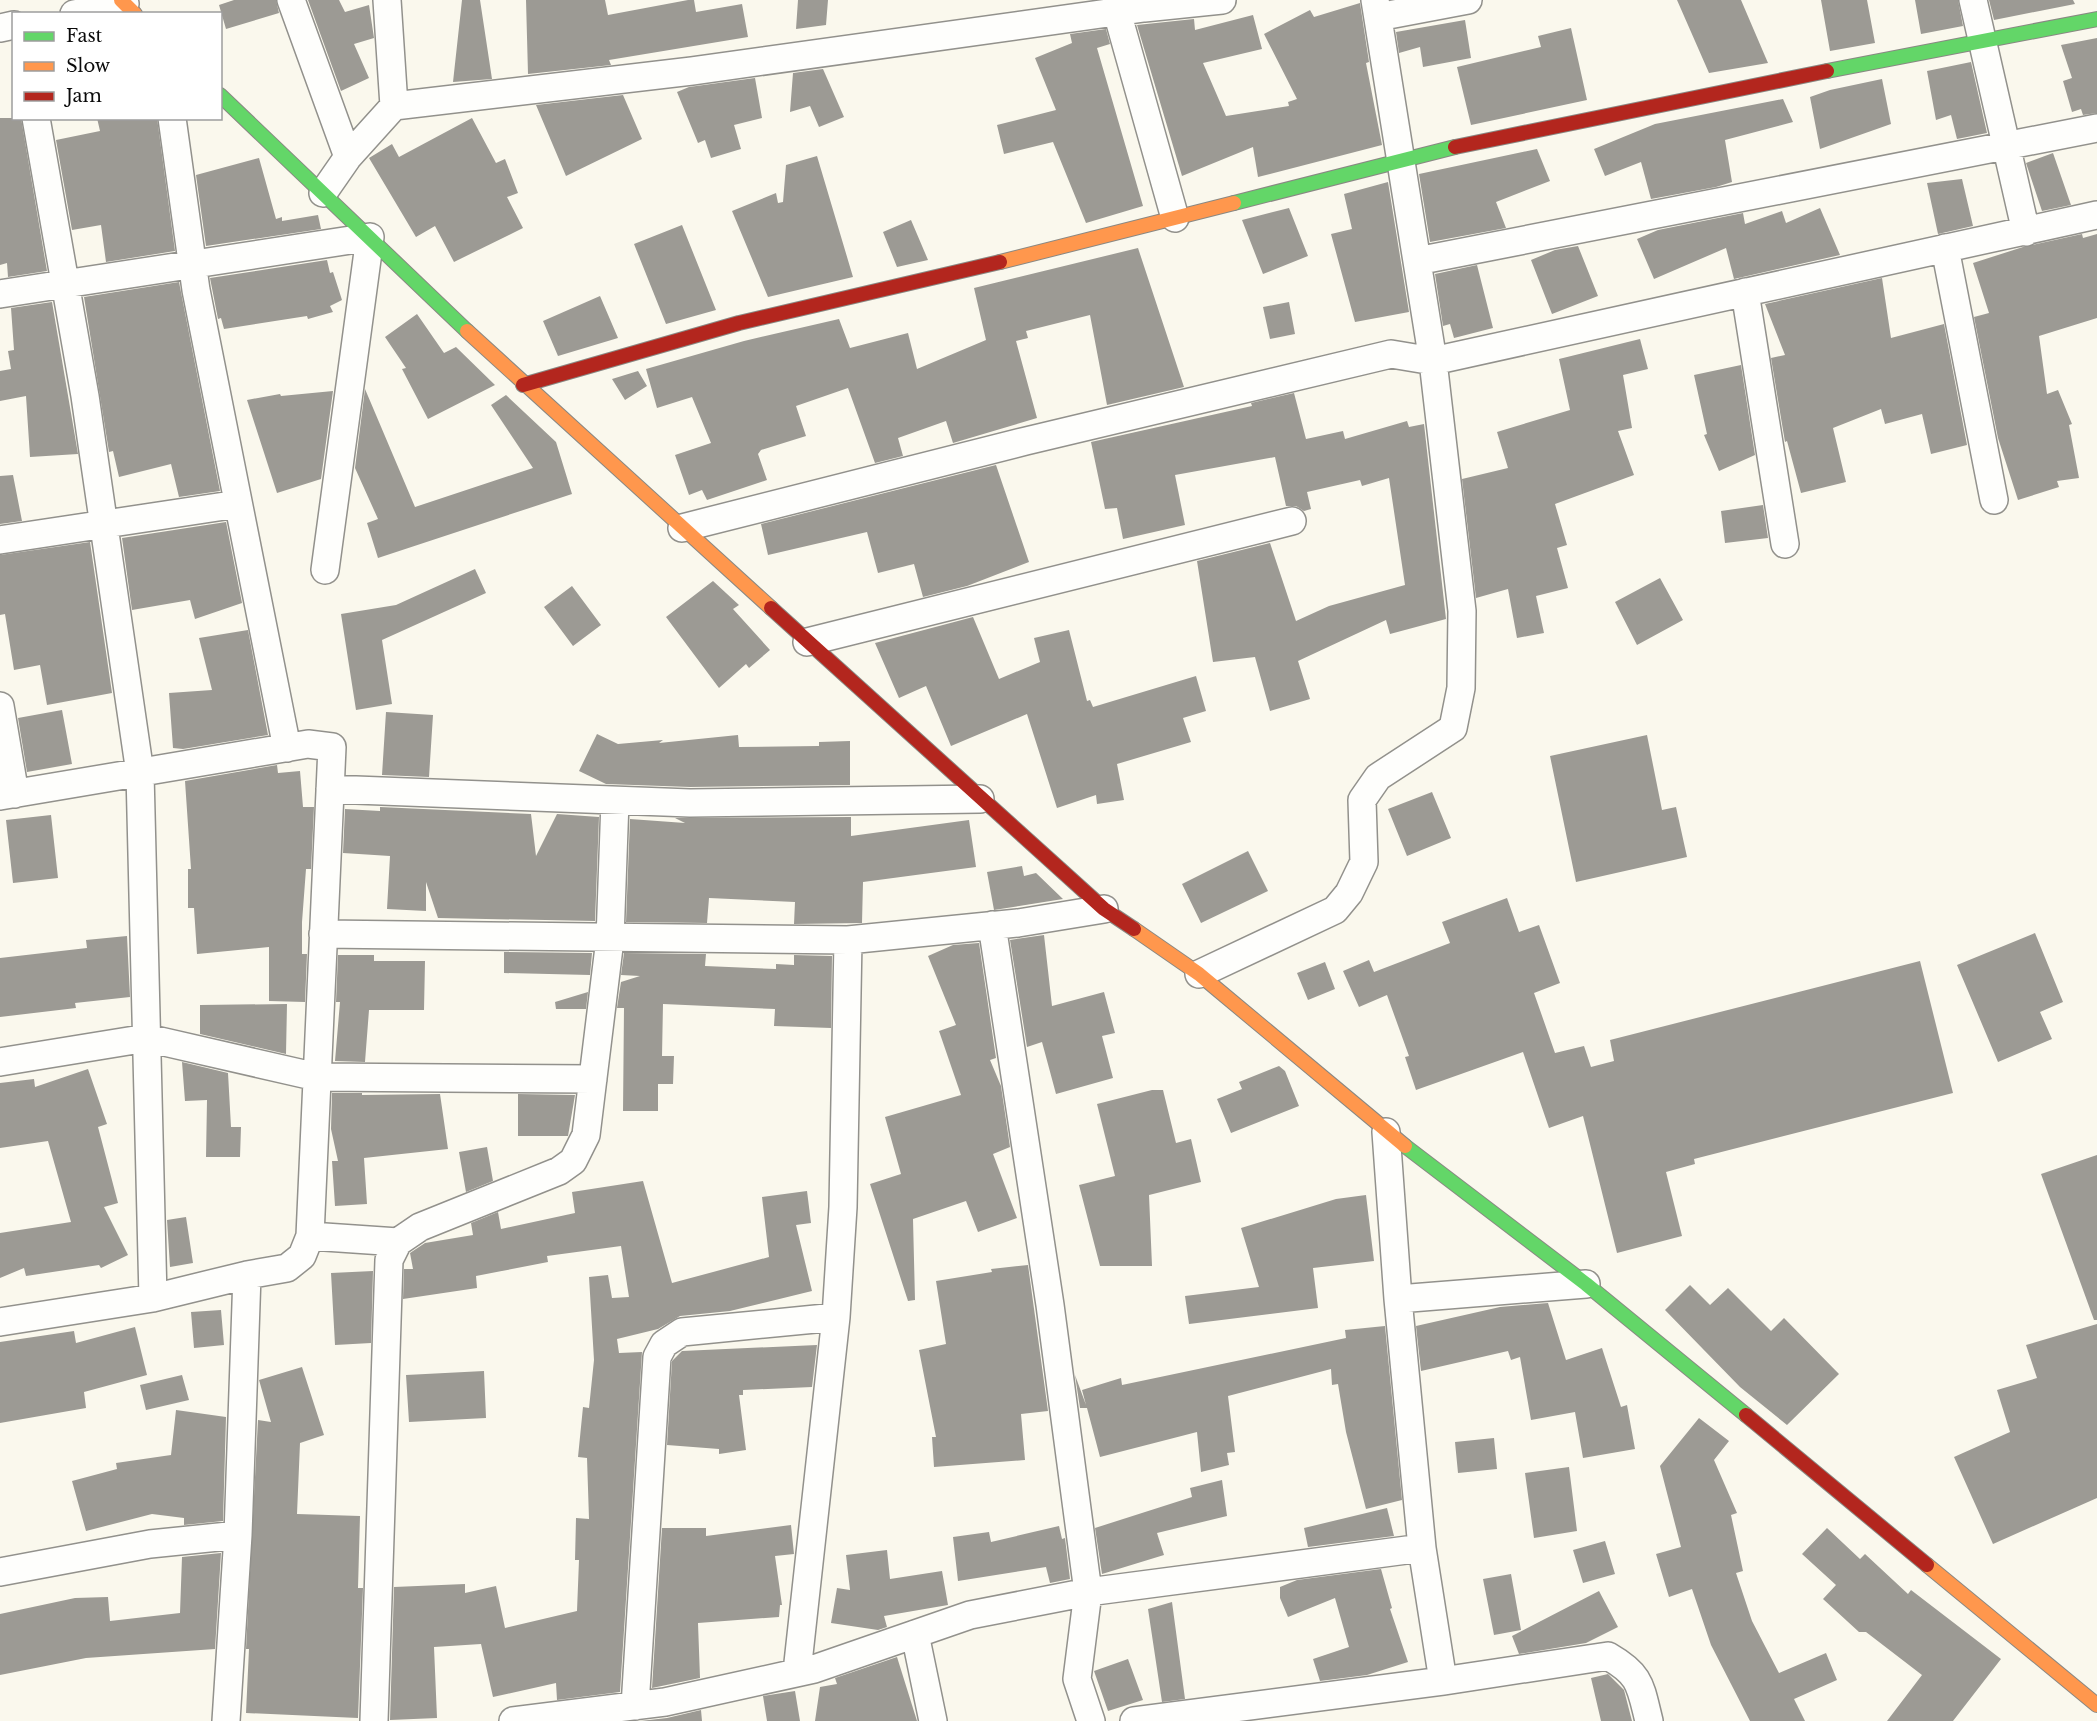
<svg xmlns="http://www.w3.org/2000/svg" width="2097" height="1721" font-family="'Libre Baskerville',serif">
<rect width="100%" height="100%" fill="#faf8ed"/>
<path fill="#9c9a94" d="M234 0H276L279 13 226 29 219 5Z
M308 0H339L345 12 369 5 374 38 354 44 369 78 341 91Z
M462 0H480L492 79 453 82Z
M526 0H605L608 15 688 0H694L696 12 742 4 748 37 609 60 611 65 528 74Z
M798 0H828L826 25 796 29Z
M1677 0H1741L1768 63 1709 73Z
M1821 0H1867L1875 43 1830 51Z
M1915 0H1958L1963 26 1921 34Z
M1989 0H2073L2075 4 1994 20Z
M1360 3 1369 62 1366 63 1382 145 1258 177 1253 147 1182 176 1137 25 1194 19 1195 30 1253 15 1262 49 1203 63 1226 116 1289 106 1288 102 1297 99 1264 34 1310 10 1314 17Z
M1465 20 1471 58 1423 67 1420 47 1399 53 1396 32Z
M1571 28 1587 100 1471 125 1457 67 1541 47 1538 36Z
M1106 29 1110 44 1097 48 1143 206 1086 223 1053 142 1004 154 997 125 1056 110 1035 58 1072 43 1070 34Z
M2097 38V113L2083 115 2081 109 2072 112 2063 81 2072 78 2061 45Z
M1971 62 1987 133 1957 139 1951 115 1936 120 1927 71Z
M823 69 844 117 819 127 810 106 790 112 793 73Z
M755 78 762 118 734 125 741 149 711 158 705 140 698 143 677 92 689 87Z
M1882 79 1891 124 1820 149 1810 97 1830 90Z
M623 95 642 139 566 176 536 105Z
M1783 99 1793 122 1725 140 1732 182 1716 187 1651 199 1641 162 1605 176 1594 149 1655 124Z
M0 118H21L47 271 8 277 7 263 0 265Z
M97 118H157L175 251 106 262 101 225 72 230 56 140 100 131Z
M472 118 496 163 505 159 518 193 507 197 523 228 454 262 435 226 416 237 369 158 392 144 399 157Z
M1537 149 1550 181 1496 202 1506 228 1430 242 1419 174Z
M2053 153 2071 205 2042 211 2026 163Z
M817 156 853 277 768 297 732 211 776 193 778 203 783 202 786 165Z
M259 158 276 219 282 217V221L318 215 321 229 206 246 196 175Z
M1962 179 1973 226 1938 234 1927 183Z
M1388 182 1409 312 1355 322 1331 234 1352 229 1344 194Z
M1289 208 1308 256 1263 274 1242 220Z
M1820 208 1840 255 1734 279 1726 248 1654 279 1637 239 1658 230 1743 213 1745 224 1782 211 1786 223Z
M911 220 928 260 897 267 883 232Z
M682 225 716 310 666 324 634 244Z
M2082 234 2083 238 2097 234V318L2039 336 2047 394 2058 390 2072 424 2069 425 2079 478 2057 481 2059 487 2018 500 1998 438 1974 317 1989 313 1973 263 2023 247Z
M1578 246 1598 296 1552 314 1531 260 1555 250Z
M1138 248 1184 387 1107 405 1090 315 1026 331 1028 338 1016 341 1037 418 953 443 946 421 898 438 903 456 875 463 848 388 796 406 806 436 761 450 758 454 767 480 707 500 702 490 689 495 675 455 711 443 692 397 657 408 646 369 744 341 839 319 850 348 908 333 917 369 986 340 974 288Z
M327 260 330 273 333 272 342 300 330 306 333 312 308 319 307 316 224 329 221 318 218 319 210 278Z
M1477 265 1493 328 1454 338 1450 324 1443 326 1435 274Z
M1882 278 1891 338 1944 324 1967 445 1931 454 1922 414 1885 424 1881 409 1833 428 1846 482 1801 493 1787 441 1785 442 1771 358 1785 355 1765 304Z
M179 282 220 491 179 497 171 464 119 477 113 451 109 452 84 297Z
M600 296 618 338 558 356 543 321Z
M52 302 78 454 30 457 26 396 0 401V371L11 369 8 351 14 350 11 308Z
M1289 302 1295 334 1270 339 1263 307Z
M417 314 444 353 456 347 495 385 428 419 402 369 406 368 385 337Z
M1640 339 1648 369 1623 375 1632 428 1618 431 1634 475 1555 504 1567 545 1557 548 1568 588 1536 596 1544 633 1517 638 1508 589 1476 598 1462 479 1508 468 1497 432 1570 410 1559 359Z
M1741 365 1755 455 1719 471 1704 435 1707 434 1694 375Z
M638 371 647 386 625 400 612 379Z
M365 389 415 507 533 468 491 405 506 395 556 442 572 494 378 558 367 523 378 519 355 468Z
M333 391 321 479 277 493 247 400 280 394 281 396Z
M1294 393 1306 439 1343 431 1345 439 1407 421 1409 427 1424 424 1446 619 1390 634 1386 620 1298 661 1310 699 1270 711 1255 657 1213 662 1197 561 1270 543 1296 621 1329 606 1405 585 1389 478 1362 486 1360 480 1307 492 1311 509 1304 511 1296 506H1286L1275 457 1175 475 1185 525 1123 539 1117 508 1105 509 1091 442 1252 406 1251 403Z
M996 465 1029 562 967 586 923 597 914 564 878 573 867 532 768 555 761 524Z
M13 475 22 521 0 524V476Z
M1763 505 1768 538 1725 543 1721 511Z
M226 522 242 603 195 619 190 600 132 610 122 538Z
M90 542 112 693 47 705 40 665 14 670 5 614 0 615V555Z
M475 569 486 593 382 640 392 704 356 710 341 614 396 605Z
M1660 578 1683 620 1637 645 1615 602Z
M713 581 739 605 733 609 770 650 749 668 746 664 719 688 666 617Z
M572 586 601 625 573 646 544 607Z
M973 617 999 679 1040 662 1034 638 1069 630 1087 701 1090 700 1093 707 1196 676 1206 711 1183 718 1191 742 1117 764 1124 800 1097 804 1096 795 1057 808 1027 714 951 746 926 686 899 698 875 643Z
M248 630 268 735 183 749 173 748 169 693 212 690 199 638Z
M62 710 72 764 27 772 18 718Z
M386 712 433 715 429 777 382 775Z
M597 734 618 744 663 740 659 743 738 735 739 747 819 746V742L850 741V785L690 787 606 784 579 771Z
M1647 735 1662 810 1676 807 1687 857 1576 882 1550 756Z
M277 765 278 773 300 771 303 807H314L311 869H306L302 922V954H307L305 1002 269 1001V947L197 954 194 908H188V869H191L185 781Z
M1432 792 1451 838 1407 856 1388 809Z
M380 807 531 814 536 856 557 814 599 817 595 921 438 918 426 882V911L387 909 390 856 343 853 345 809 380 811Z
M51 815 58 878 13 883 6 820Z
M851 817V836L969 820 976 867 863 882 862 923 794 924 795 902 709 898 707 923 626 922 630 819 685 823 675 818Z
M1248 851 1268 891 1201 923 1182 884Z
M1022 866 1024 876 1036 873 1063 899 994 910 987 872Z
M1507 898 1519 932 1539 925 1560 983 1534 993 1555 1053 1584 1046 1591 1067 1614 1061 1610 1040 1920 961 1953 1093 1694 1159 1695 1164 1666 1172 1682 1236 1617 1253 1583 1116 1549 1128 1523 1052 1416 1090 1405 1057 1409 1056 1387 995 1359 1007 1343 971 1369 960 1374 972 1450 943 1442 922Z
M2035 933 2063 1002 2040 1012 2052 1039 1998 1062 1957 965Z
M1044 935 1052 1006 1104 992 1115 1033 1102 1036 1113 1078 1056 1094 1042 1042 1027 1047 1010 940Z
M127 936 130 997 75 1003 76 1008 0 1017V958L87 948 86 940Z
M979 943 996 1058 990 1060 1001 1086 1010 1147 993 1154 1017 1218 978 1232 966 1201 913 1219 915 1300 908 1301 870 1184 901 1174 885 1117 961 1095 939 1031 956 1025 928 956 953 945Z
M504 952 592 953 590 975 504 973Z
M624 953 706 954 705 966 776 969V964L794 965V955L832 956 831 1028 774 1026 775 1009 663 1004 662 1056H674L673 1084H658V1111H623L624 1008H617L621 982 640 976 621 975Z
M338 955H374V961H425L424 1010H369L365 1062 335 1061 340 1002H336Z
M1325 962 1335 989 1308 1000 1297 973Z
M588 992 586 1009H556L555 1002Z
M287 1004 286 1054 200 1034V1005Z
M182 1062 228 1073 231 1127H241L240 1157H206L207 1100 185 1101Z
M1279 1066 1285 1071 1299 1106 1231 1133 1217 1099 1242 1089 1239 1082Z
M88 1069 107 1124 98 1127 118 1203 104 1207 128 1255 101 1268 99 1265 26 1276 24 1268 0 1278V1233L71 1222 48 1141 0 1148V1083L34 1079 35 1087Z
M1152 1090H1163L1176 1143 1191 1139 1201 1182 1149 1195 1152 1266H1100L1079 1185 1115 1176 1097 1104Z
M332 1093H362V1095L440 1094 448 1149 364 1158 367 1204 335 1206 332 1161H338L331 1129Z
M518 1094 575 1095 568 1136H518Z
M487 1147 493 1181 466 1192 459 1152Z
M2097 1155V1320H2094L2041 1174Z
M643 1181 672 1283 769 1257 762 1197 807 1191 811 1223 796 1225 812 1291 730 1311 680 1316 658 1329 617 1339 619 1353 642 1352 620 1692 557 1700 556 1683 493 1697 481 1644 434 1647 437 1718 390 1720 394 1587 465 1584V1593L496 1586 505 1628 577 1611 579 1560H575L576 1518 589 1519 587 1458 578 1457 583 1407 589 1408 594 1360 589 1277 608 1275 612 1298 629 1297 621 1246 547 1256 548 1262 476 1276 477 1288 403 1299 404 1269H413L410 1253 425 1243 473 1235 471 1223 498 1212 501 1229 575 1213 572 1192Z
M1366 1195 1374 1261 1313 1268 1318 1308 1189 1324 1185 1296 1259 1287 1241 1228 1336 1199Z
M186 1217 193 1263 170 1267 167 1220Z
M1028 1265 1048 1411 1021 1414 1025 1460 934 1467 932 1437H936L919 1350 946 1344 936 1281 992 1272 991 1269Z
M373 1271 371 1343 335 1345 331 1273Z
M1690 1285 1710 1305 1728 1288 1771 1331 1784 1318 1839 1374 1787 1425 1740 1387 1665 1310Z
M1548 1303 1566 1360 1602 1348 1621 1407 1627 1405 1635 1449 1583 1458 1575 1412 1531 1420 1520 1357 1511 1360 1508 1351 1421 1371 1416 1326 1500 1307Z
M221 1310 224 1345 194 1348 191 1312Z
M2097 1324V1498L1993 1544 1954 1457 2010 1432 1997 1390 2037 1378 2026 1345Z
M1385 1326 1402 1500 1366 1509 1346 1432 1338 1384 1332 1385 1331 1369 1228 1396 1235 1452 1227 1453 1229 1465 1201 1472 1197 1432 1100 1457 1087 1408H1080L1075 1375 1086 1405 1082 1390 1121 1378 1122 1385 1346 1338 1345 1330Z
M135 1327 147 1375 84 1392 86 1408 0 1423V1342L74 1331 76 1343Z
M817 1345 812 1387 743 1390V1395H739L746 1450 719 1454V1449L667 1445 672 1361 682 1351Z
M302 1367 324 1435 300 1443 297 1514 360 1516 358 1588H363L358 1718 246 1713 249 1649H246L258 1420 271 1422 259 1380Z
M484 1371 486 1418 409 1422 406 1375Z
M182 1375 189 1400 146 1410 140 1385Z
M176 1410 226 1417 223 1521 184 1525V1518L152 1514 86 1531 72 1481 117 1469 116 1463 171 1455Z
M1699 1418 1729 1441 1714 1460 1737 1513 1731 1515 1743 1571 1736 1573 1752 1621 1779 1673 1826 1653 1837 1680 1794 1699 1805 1721H1750L1711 1645 1692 1589 1669 1597 1656 1554 1681 1547 1660 1466Z
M1494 1438 1497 1469 1458 1473 1455 1442Z
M1569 1467 1577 1531 1534 1538 1525 1473Z
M1222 1480 1227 1516 1157 1533 1164 1555 1102 1574 1095 1528 1192 1497 1190 1488Z
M1387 1508 1394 1536 1308 1547 1304 1528Z
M791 1525 794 1554 775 1556 782 1605H780L779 1617 698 1623 700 1678 652 1688 662 1528H706V1536Z
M1059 1526 1062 1539 1065 1538 1070 1579 1050 1583 1046 1567 958 1581 953 1537 989 1532 991 1542Z
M1827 1528 1860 1559 1865 1554 1908 1594 1911 1590 2001 1659 1953 1721H1887L1922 1675 1866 1632H1859L1823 1599 1836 1585 1802 1554Z
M1605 1541 1615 1574 1583 1583 1573 1550Z
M887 1550 890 1579 942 1571 948 1605 884 1616 887 1627 878 1630 831 1623 837 1588 850 1590 846 1555Z
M221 1553 215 1649 86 1658 0 1675V1614L75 1598 108 1597 110 1621 180 1613 182 1557Z
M1381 1569 1392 1608 1390 1609 1408 1662 1367 1675 1320 1681 1313 1659 1349 1647 1335 1598 1288 1617 1280 1598V1587L1297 1580Z
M1511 1574 1521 1630 1494 1635 1483 1579Z
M1599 1591 1618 1627 1586 1643 1519 1654 1512 1636Z
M1172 1602 1185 1699 1162 1702 1148 1609Z
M897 1657 917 1721H815L820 1687 837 1684 835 1678Z
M1128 1659 1143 1700 1108 1711 1094 1671Z
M1608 1674 1624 1690 1632 1721H1601L1591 1678Z
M795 1691 800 1721H767L763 1696Z
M701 1710 702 1721H640L667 1718Z"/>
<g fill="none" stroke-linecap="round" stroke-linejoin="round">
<g stroke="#92918c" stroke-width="30">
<path id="street" d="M291 0 348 157
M387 0 394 106
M1973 0 2026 232
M1117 12 1175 218
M74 14 125 4
M1378 17 1468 0
M0 28 14 25
M36 118 85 396 140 773 153 1298
M172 118 196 290 287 748
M323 193 348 157 394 106 692 71 1144 8 1222 0
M1945 248 1994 500
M1417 261 2097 128
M1745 292 1785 544
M0 294 370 237 325 570
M682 528 1026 441 1391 354 1433 361 2097 215
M0 540 238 504
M807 642 1292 521
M0 706 15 794
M330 789 690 803 980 799
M0 796 308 744 332 747 310 1236 302 1256 287 1268 247 1275 153 1298 0 1322
M323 934 848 940 1018 923 1104 909
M1199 974 1335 910 1349 893 1364 862 1362 800 1378 777 1453 728 1461 688 1462 611 1433 361 1375 0
M0 1062 147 1038 317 1077 593 1079
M310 1236 398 1242
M1398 1299 1586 1284
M1422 1548 1443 1681
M0 1572 150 1544 238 1535
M915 1634 933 1721
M797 1672 836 1317 843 1207 848 940
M635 1706 657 1357 664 1344 682 1332 836 1317
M226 1721 238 1535 247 1275
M374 1721 389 1260 398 1242 420 1227 559 1171 573 1161 586 1135 610 939 615 801
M513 1721 665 1702 814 1669 970 1615 1088 1592 1050 1305 992 925
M1091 1721 1077 1679 1088 1592 1422 1548 1398 1299 1386 1132
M1134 1721 1443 1681 1608 1656C1641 1675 1640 1685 1649 1721"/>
</g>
<g stroke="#898883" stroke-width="16">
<path id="fast" d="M1827 71 2097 19
M220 95 467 331
M1234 203 1455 147
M1405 1146 1586 1284 1746 1415"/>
</g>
<g stroke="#898883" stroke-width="16">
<path id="slow" d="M121 0 135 14
M1000 262 1234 203
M467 331 771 608
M1134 929 1199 974 1405 1146
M1927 1565 2097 1705"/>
</g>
<g stroke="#898883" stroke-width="16">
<path id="jam" d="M1455 147 1827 71
M523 385 739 323 1000 262
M771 608 1104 909 1134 929
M1746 1415 1927 1565"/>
</g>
<use href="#street" stroke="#fefefc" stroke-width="27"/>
<use href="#fast" stroke="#63d668" stroke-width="14"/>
<use href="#slow" stroke="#ff974d" stroke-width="14"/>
<use href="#jam" stroke="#b3261e" stroke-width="14"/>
</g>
<rect x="12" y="12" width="210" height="108" fill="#ffffff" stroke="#9d9d9d" stroke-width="1.5"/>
<rect x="24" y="32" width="30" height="9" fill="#63d668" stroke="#9d9d9d" stroke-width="1.5"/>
<text x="66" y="42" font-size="18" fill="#0a0a0a">Fast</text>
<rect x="24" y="62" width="30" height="9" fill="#ff974d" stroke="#9d9d9d" stroke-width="1.5"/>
<text x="66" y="72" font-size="18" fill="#0a0a0a">Slow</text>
<rect x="24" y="92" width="30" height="9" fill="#b3261e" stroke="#9d9d9d" stroke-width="1.5"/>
<text x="66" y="102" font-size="18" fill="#0a0a0a">Jam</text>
</svg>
